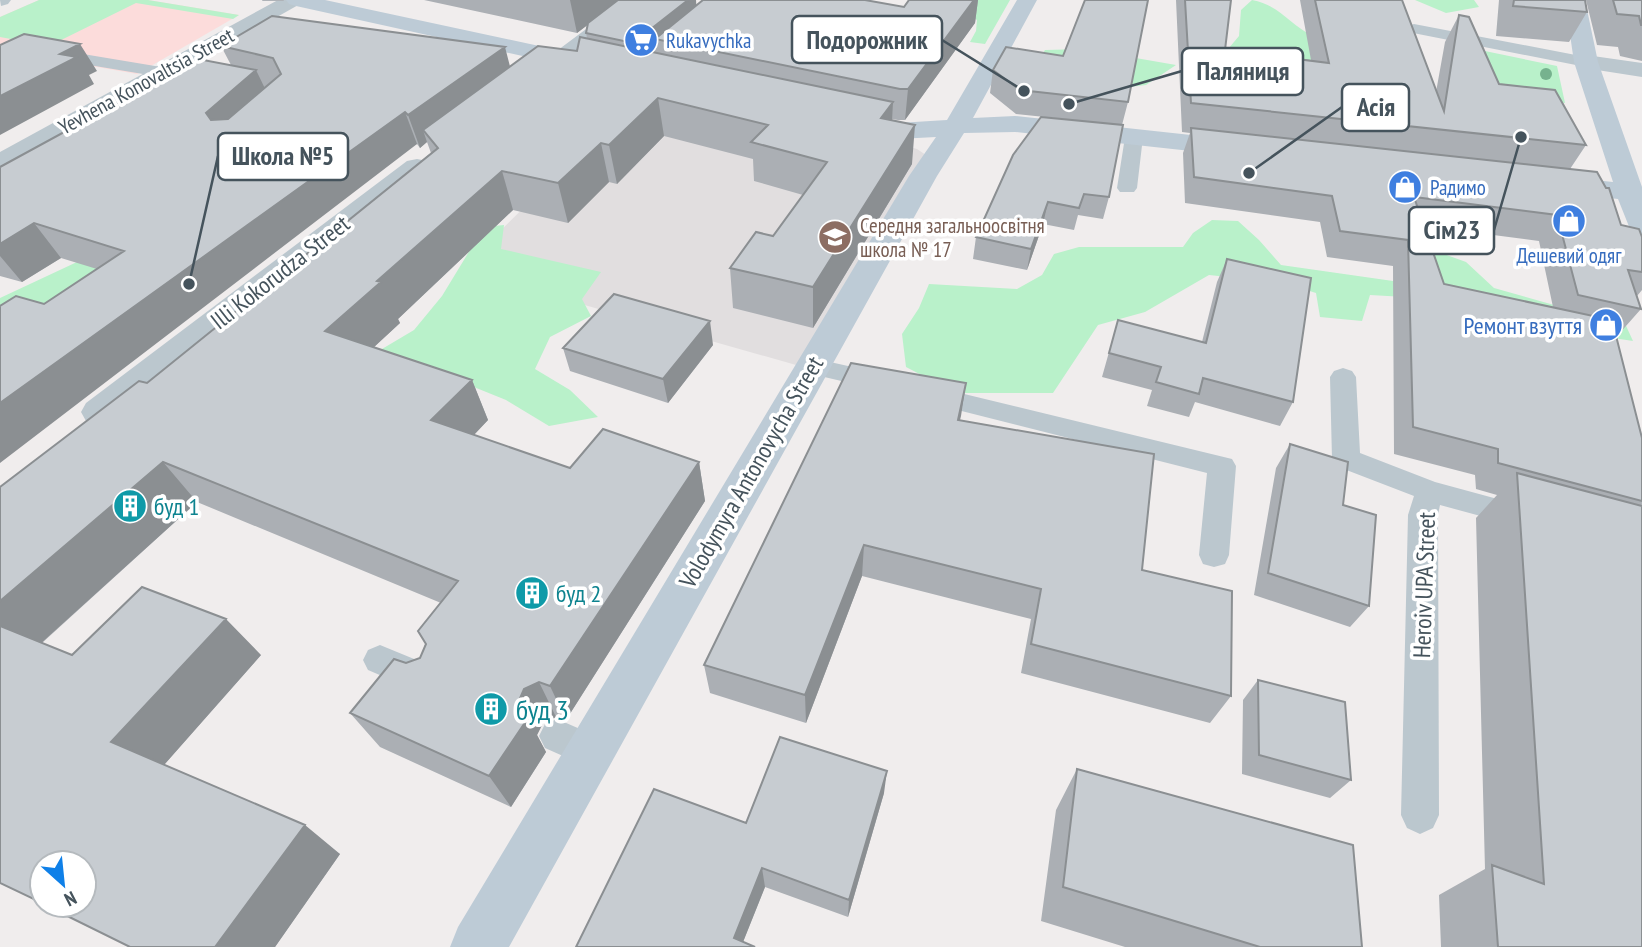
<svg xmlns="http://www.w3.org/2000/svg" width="1642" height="947" font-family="'PT Sans Narrow',sans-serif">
<rect width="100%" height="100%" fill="#f0eded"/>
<path fill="#e1dedf" d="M645 87 894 142 917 149 926 155 803 367 461 270Z"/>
<path fill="#fcdcdb" d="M39 0H148L239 15 137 74 0 50V17Z"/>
<path fill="#b9f1ca" d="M39 0H148L239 15 233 19 136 3 49 46 0 37V17Z
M948 0H1010L985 44 970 42 976 31 977 20Z
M1252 0C1280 5 1290 25 1313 36 1331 44 1395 46 1418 49L1432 78 1428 83 1223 55 1239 36 1241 10Z
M1415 0H1474L1479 7 1446 13Z
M1451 44 1557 66 1565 103 1481 93Z
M1084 49 1176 65 1146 85 1129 87 1038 60 1045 50Z
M1212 220 1238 221 1259 240 1281 265 1393 281 1430 249 1466 262 1494 288 1554 305 1622 317 1633 341 1587 334 1440 299 1370 295 1362 321 1320 317 1316 293 1284 283 1209 275 1145 312 1098 325 1053 393H956L906 367 902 334 919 308 929 284 1017 289 1042 275 1054 254 1079 247H1183L1193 233Z
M504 225 501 249 601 272 582 299 591 316 550 337 535 369 570 390 598 417 549 426 506 400 454 379 355 365 414 330 442 296 484 227Z
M130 260 0 337V298L77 262Z"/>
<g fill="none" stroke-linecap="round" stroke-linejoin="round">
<path fill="#bbc7ce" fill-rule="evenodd" d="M625 0H643L566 61H554L552 57 554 53Z
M1414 24 1586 57 1594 62 1586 67 1408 32 1406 29 1408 26Z
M53 49 161 67 170 72 161 77 47 58 45 54 47 50Z
M1134 131 1143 137 1137 188 1134 192H1120L1117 188 1125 137Z
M812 358 893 376 897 382 893 388 884 391 803 372 799 366 803 360Z
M1343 368 1352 371 1356 377 1360 453 1435 482 1531 508 1536 516 1531 524 1521 527 1440 505 1438 515 1439 815 1433 828 1420 834 1407 828 1401 815 1408 515 1414 496 1336 466 1332 459 1330 377 1334 371Z
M927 385 1232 459 1236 466 1229 555 1225 564 1214 567 1203 564 1199 555 1207 473 918 400 914 394 918 388Z
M380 645 436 668 441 679 436 690 424 694 368 670 363 660 368 650Z
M557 719 603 739 608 751 603 763 590 768 545 748 539 736 545 724Z"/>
<path fill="#bbc7ce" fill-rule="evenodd" d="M0 0H11L8 4 1 6Z
M278 0H303L300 4 9 169 0 171V152Z
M1586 55 1642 63V77L1578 67 1574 62 1578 57Z
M417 159 427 161 430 167 427 173 112 421 99 425 86 421 81 412 86 403 407 161Z"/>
<path fill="#bdcbd6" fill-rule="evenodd" d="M286 0H325L581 55 589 57 593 62 589 67 581 69 296 6 289 4Z
M1017 0H1037L973 118 1015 116 1237 140 1246 142 1250 148 1246 154 1237 156 1015 132 964 133 937 176 509 947H450L458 927 909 176 936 137 898 139 853 129 849 124 853 119 862 116 898 123 947 120Z
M1565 0H1585L1598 62 1642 187V237L1632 234 1618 199 1557 192 1547 190 1543 184 1547 178 1557 176 1613 182 1574 62Z"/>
<path stroke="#afb3b8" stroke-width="2" d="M263 0H283"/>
</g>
<circle fill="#76b28e" cx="1546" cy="74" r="6"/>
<path fill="#abafb4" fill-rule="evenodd" d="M424 0H696V6L904 7 909 0H978L975 23 905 120H898L892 119 912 164 813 328 733 308 730 268 773 236 803 195 754 181 753 159 664 136 617 184 609 182 568 223 513 210 398 319 400 323 374 347 472 380 488 420 474 435 570 468 699 462 705 501 566 720 556 717 543 723 537 735 546 752 511 807 380 747 350 713 406 663 420 658 441 603 197 502 42 643 72 655H261L164 765 340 854 275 947H130L45 905 0 487 147 383 431 153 427 142 420 148 417 144 44 304 97 269 61 258 22 282 0 276V167L231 65 221 46 510 66 577 51 587 38 586 33 588 24 577 33Z
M1176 0H1231L1225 50 1311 60 1300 0H1402L1436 92 1445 42 1459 15 1499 84 1586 145 1570 169 1621 225 1642 237V290L1637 296 1641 309 1618 335H1616L1642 438V947H1441L1439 895 1485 869 1476 518 1497 495 1476 489 1475 475 1394 454 1393 266 1327 257 1320 222 1185 203 1183 153 1190 133 1182 132ZM1424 226 1539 241 1553 307 1444 284Z
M1499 0H1585L1587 12 1569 42 1496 36Z
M1586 0H1642V61L1620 56 1618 47 1597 45Z
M993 70 1128 102 1122 125 1016 114 990 93Z
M1013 155 1109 197 1103 219 1078 215 1074 230 1043 224 1027 270 973 259 976 237Z
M1227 259 1293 402 1280 426 1195 402 1189 417 1147 406 1152 390 1102 377 1118 320 1202 342 1217 282Z
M713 345 668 403 570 371 563 348Z
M960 420 1142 570 1231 696 1210 723 1021 673 1031 619 862 576 806 723 710 693 704 665Z
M1290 444 1369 606 1350 627 1254 595 1276 468Z
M1258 680 1351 780 1330 798 1242 774 1243 700Z
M1077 769 1362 947H1125L1041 921 1056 810Z
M884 793 848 917 765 887 743 942 576 947 746 823Z"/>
<path fill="#8b8f92" d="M570 0H621L577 33Z
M688 0H696L697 15 655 39 657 48 636 64 633 43Z
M974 0H978L975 23 905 120 908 89Z
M80 44 97 71 89 75 94 84 0 135V96L60 54Z
M505 47 513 78 423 130 427 142 420 148 408 115Z
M256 70 271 101 223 146 206 113Z
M658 98 664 136 617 184 609 145Z
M893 102 891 140 881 118Z
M405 112 417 144 0 463V403Z
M915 125 912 164 813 328V287Z
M601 143 609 182 568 223 558 183Z
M502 171 513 210 398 319 400 323 347 372 325 331 377 281Z
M1048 202 1043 224 1027 270 1031 249Z
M34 223 61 258 22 282 0 256V244Z
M710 321 713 345 668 403 663 379Z
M472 380 488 420 450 460 431 420Z
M966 383 961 416 952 452 958 420Z
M163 462 197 502 29 654 0 633V601Z
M699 462 705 501 566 720 550 686Z
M864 545 862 576 806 723 805 695Z
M226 619 261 655 156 774 111 742Z
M539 682 556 717 543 723 537 735 546 752 511 807 489 776 524 689Z
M887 771 884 793 848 917 849 900Z
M305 825 340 854 275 947H215Z
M762 868 765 887 741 947 734 938Z"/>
<path fill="#c7ccd1" stroke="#8b8f92" stroke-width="2" d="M618 0H688L633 43 586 33 588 23Z
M703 0H865L904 7 909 0H974L908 89H900L655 39Z
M1085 0H1148L1128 102 1020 90 993 70 1006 47 1063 56Z
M1185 0H1231L1225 50 1329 63 1315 0H1402L1444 111 1459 15 1469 17 1499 84 1555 90 1586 145 1191 103Z
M1514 0H1585L1587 12 1513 6Z
M1613 0H1642V25H1641L1639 16 1617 14Z
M272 16 505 47 408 115 405 112 0 403V306L16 296 44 304 124 251 34 223 0 244V167L198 59 256 70 206 113 211 120 228 119 281 74 273 58 221 46Z
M24 34 80 44 60 54 77 57 0 96V45Z
M580 37 893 102 881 118 915 125 813 287 730 268 756 232 773 236 827 162 751 142 768 125 658 98 609 145 601 143 558 183 502 171 377 281 381 282 325 331 472 380 431 420 570 468 603 429 699 462 550 686 539 682 524 689 518 703 528 718 489 776 350 713 394 659 406 663 420 658 426 644 418 631 458 581 163 462 0 601V487L139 381 147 383 438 148 423 130 538 46 577 51Z
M1041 117 1123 125 1109 197 1084 194 1079 208 1048 202 1031 249 976 237 1013 155Z
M1191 128 1597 172 1606 188H1609L1621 225 1639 229 1642 237V272L1628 270 1641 309 1578 295 1557 215 1414 197 1444 284 1612 320 1642 438V501L1498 463V449L1413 427 1408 240 1340 231 1332 196 1194 177Z
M1227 259 1311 278 1293 402 1203 378 1199 394 1156 382 1161 367 1109 353 1118 320 1206 343Z
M614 294 710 321 663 379 563 348Z
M851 363 966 383 958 420 1154 454 1142 570 1232 591 1231 696 1031 644 1041 589 864 545 805 695 704 665Z
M1290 444 1348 462 1343 505 1376 515 1369 606 1268 573Z
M1517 473 1642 506V947H1498L1492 865 1544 884Z
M142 587 226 619 111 742 305 825 215 947H130L45 905H84V863H42V903L0 883V626L72 655Z
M1258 680 1345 702 1351 780 1259 755Z
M780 737 887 771 849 900 762 868 734 938 755 947H576L654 789 746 823Z
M1077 769 1353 845 1362 947H1260L1063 887Z"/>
<defs>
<g id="supermarket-disc" transform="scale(1.75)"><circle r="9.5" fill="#3f7fe0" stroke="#fff"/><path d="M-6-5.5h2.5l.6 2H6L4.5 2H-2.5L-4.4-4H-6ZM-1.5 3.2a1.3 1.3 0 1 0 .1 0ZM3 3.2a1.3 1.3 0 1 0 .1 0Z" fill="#fff"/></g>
<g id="shop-disc" transform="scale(1.75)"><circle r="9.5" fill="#3f7fe0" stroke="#fff"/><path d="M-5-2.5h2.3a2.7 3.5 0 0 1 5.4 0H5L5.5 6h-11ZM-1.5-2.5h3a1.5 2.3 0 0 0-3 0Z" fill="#fff"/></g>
<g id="school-disc" transform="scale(1.75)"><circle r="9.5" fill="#8d6e63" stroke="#fff"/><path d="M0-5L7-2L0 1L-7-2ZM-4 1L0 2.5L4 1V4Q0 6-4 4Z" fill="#fff"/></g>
<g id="building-disc" transform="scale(1.75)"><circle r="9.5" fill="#0f9aa8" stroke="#fff"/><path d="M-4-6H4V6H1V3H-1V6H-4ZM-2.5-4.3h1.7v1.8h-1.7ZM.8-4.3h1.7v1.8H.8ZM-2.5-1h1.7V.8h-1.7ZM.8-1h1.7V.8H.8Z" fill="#fff"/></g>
</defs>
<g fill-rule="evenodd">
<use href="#supermarket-disc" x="641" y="40"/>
<use href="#shop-disc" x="1405" y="187"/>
<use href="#shop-disc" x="1569" y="221"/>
<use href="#school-disc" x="835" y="237"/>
<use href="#shop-disc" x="1606" y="325"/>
<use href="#building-disc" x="130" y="506"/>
<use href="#building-disc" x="532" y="593"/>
<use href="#building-disc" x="491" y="709"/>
</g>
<g text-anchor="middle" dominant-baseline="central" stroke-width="7" stroke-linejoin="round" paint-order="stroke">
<g font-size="21" fill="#366cbe" stroke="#fff" text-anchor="start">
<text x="666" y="40">Rukavychka</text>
<text x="1430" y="187">Радимо</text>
<text x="1569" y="255" text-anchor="middle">Дешевий одяг</text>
</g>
<g font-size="21" fill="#45535c" stroke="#fff">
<text transform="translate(146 81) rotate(-29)">Yevhena Konovaltsia Street</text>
</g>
<g font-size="21" fill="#785e54" stroke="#fff" text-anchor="start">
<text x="860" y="225">Середня загальноосвітня<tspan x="860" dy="24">школа № 17</tspan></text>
</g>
<g font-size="24" fill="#45535c" stroke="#fff">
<text transform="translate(280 272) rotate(-38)">Illi Kokorudza Street</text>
<text transform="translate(751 472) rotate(-60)">Volodymyra Antonovycha Street</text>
<text transform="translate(1424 585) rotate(-88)">Heroiv UPA Street</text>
</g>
<g font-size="24" fill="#366cbe" stroke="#fff" text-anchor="end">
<text x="1582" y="325">Ремонт взуття</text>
</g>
<g font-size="24" fill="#0d838f" stroke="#fff" text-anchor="start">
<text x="154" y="506">буд 1</text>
<text x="556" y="593">буд 2</text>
</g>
<g font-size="28" fill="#0d838f" stroke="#fff" text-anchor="start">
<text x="516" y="709">буд 3</text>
</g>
</g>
<path fill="none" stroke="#45535c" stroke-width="2.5" d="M1024 91L942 40M1069 104L1182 71M1249 173L1342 107M189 284L218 156M1521 137L1494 230"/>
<g fill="#45535c" stroke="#fff" stroke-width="2.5">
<circle cx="1024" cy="91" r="7"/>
<circle cx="1069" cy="104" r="7"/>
<circle cx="1249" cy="173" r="7"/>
<circle cx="189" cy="284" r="7"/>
<circle cx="1521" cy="137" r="7"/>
</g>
<g fill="#fff" stroke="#45535c" stroke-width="2.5">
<rect x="792" y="16" width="150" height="47" rx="7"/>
<rect x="1182" y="48" width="121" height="47" rx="7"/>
<rect x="1342" y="84" width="67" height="47" rx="7"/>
<rect x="218" y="133" width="130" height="47" rx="7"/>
<rect x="1409" y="207" width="85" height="47" rx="7"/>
</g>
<g font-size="26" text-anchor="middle" font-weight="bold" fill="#45535c">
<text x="867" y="49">Подорожник</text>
<text x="1243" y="80">Паляниця</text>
<text x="1376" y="116">Асія</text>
<text x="283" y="165">Школа №5</text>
<text x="1452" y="239">Сім23</text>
</g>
<g transform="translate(63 884) rotate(153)"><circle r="33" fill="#ffffff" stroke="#b5babe" stroke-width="2"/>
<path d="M0-5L12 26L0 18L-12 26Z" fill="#0f80e8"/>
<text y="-10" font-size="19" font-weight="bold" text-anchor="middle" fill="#45535c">N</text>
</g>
</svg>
